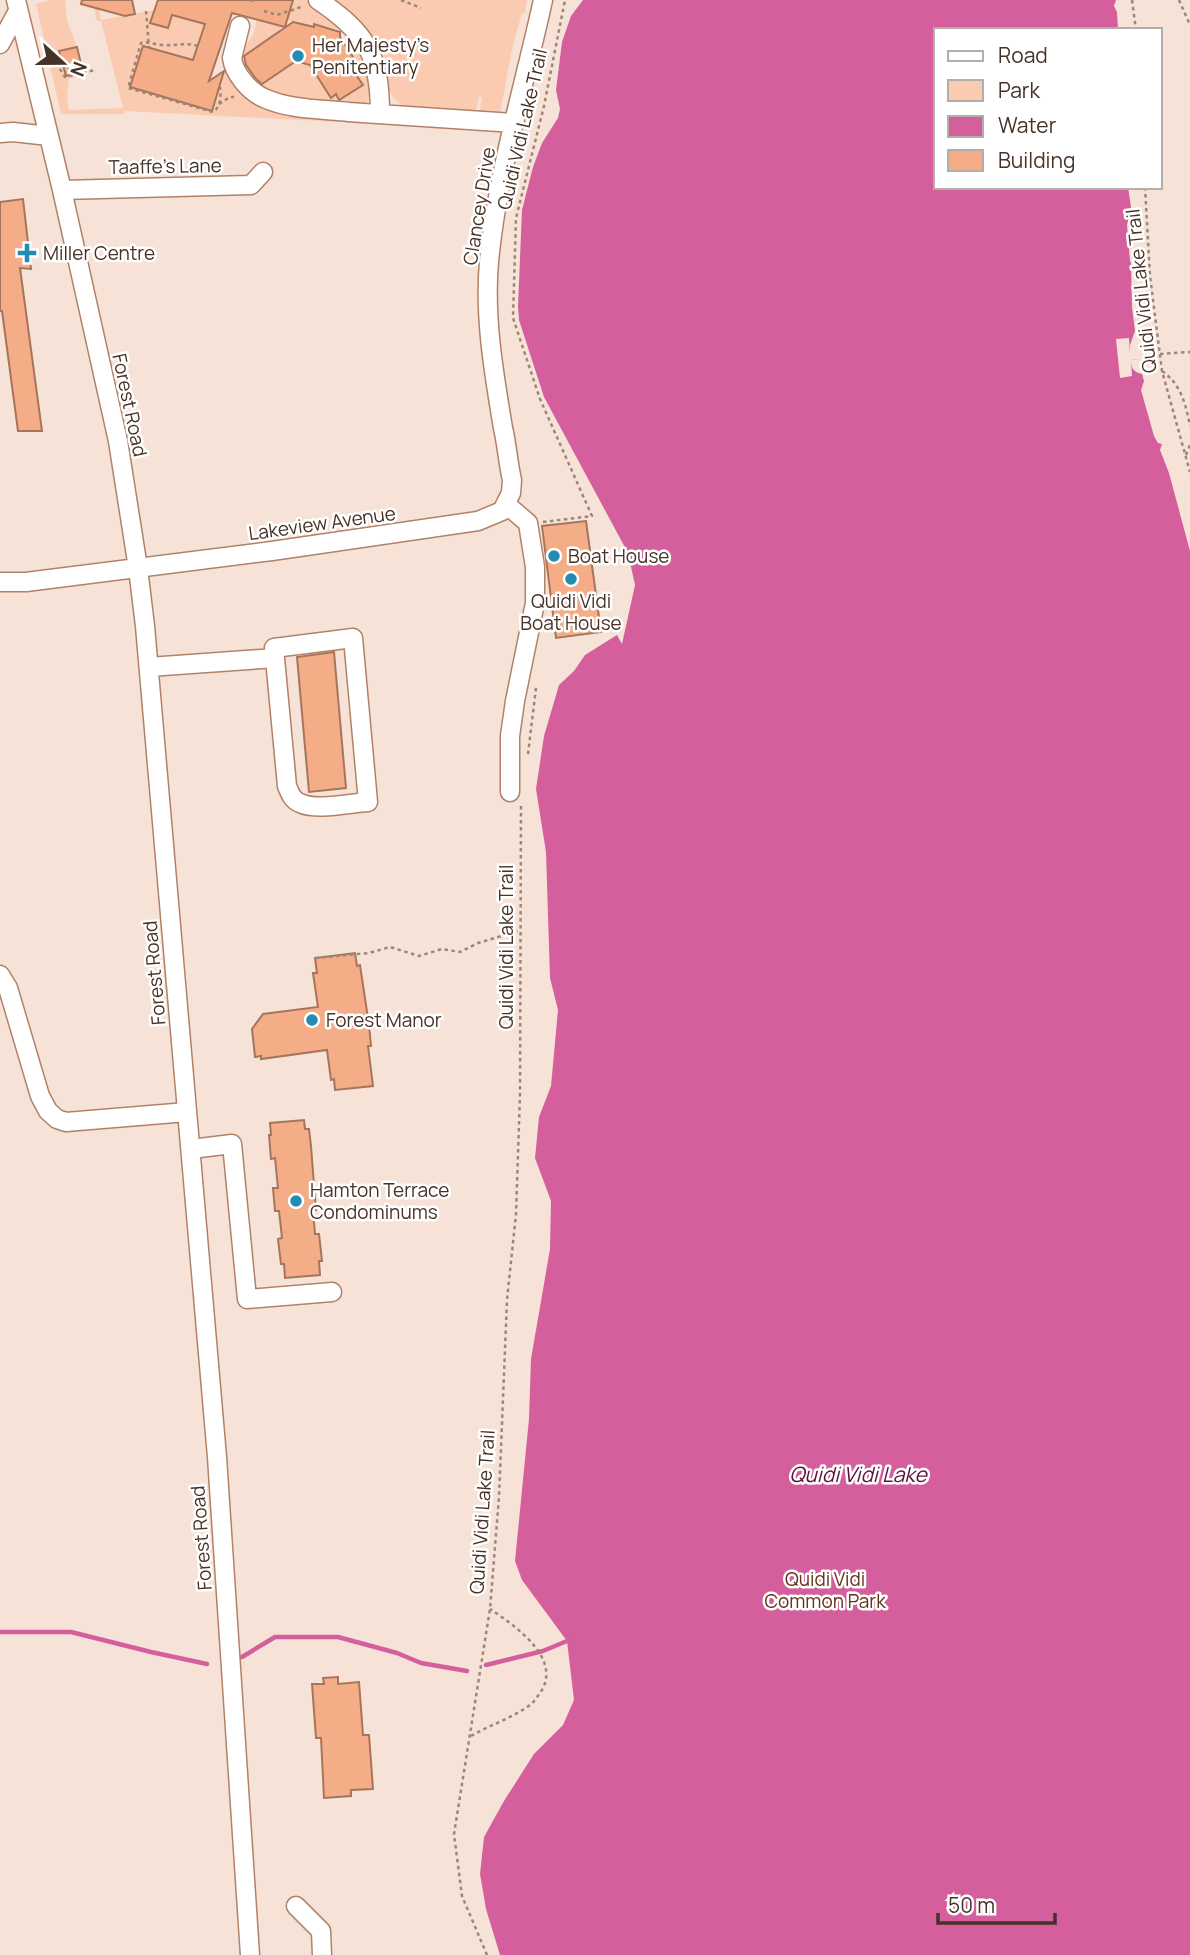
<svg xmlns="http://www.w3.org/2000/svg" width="1190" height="1955" font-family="Manrope,sans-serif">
<rect width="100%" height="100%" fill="#f7e2d7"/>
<path fill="#fbcbb1" d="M49 0H65L67 20 77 47 59 51 65 76 83 72 84 75 69 79 67 98 69 110 123 108 101 21H97L92 0H97L101 20 155 10 151 24 168 28 172 15 205 24 193 60 142 46 130 87 212 111 225 71C234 77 246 88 249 99L255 103 262 102 360 120V123L124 111V114H61L36 4Z
M277 0H312L337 22 342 30 315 24 314 27 259 14Z
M330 0H527L525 13H522L512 49 499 119 479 116 482 97H479L475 114 404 107 394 99 388 88 387 71 379 53Z
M257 20 281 26 279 33 239 60 254 82 259 79 262 84 296 61 310 65 330 97 336 94 339 99 362 85 339 44C348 47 357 48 364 55 377 69 377 99 360 109L264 94 239 63 240 53 253 35Z"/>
<path fill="#d55e9d" d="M583 0H1116L1114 6 1117 12 1118 30H936V187H1128L1131 207 1127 225 1130 261 1131 263 1132 307 1135 331 1130 345V353H1138V359L1131 360C1131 369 1134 372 1142 374L1144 381 1141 390 1154 436 1158 443 1162 444 1160 450 1169 473 1190 551V1955H500L486 1909 480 1874 484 1837 504 1801 534 1754 563 1725 574 1700 567 1641 522 1580 515 1561 529 1419 531 1359 550 1249 551 1201 535 1158 539 1117 551 1086 558 1010 550 978 546 852 536 789 544 736 559 685 574 671 585 655 617 635 622 644 635 585 628 553 544 397 519 320 518 307 522 210 533 167 542 143 558 118 560 109 556 90 562 42 571 16Z"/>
<path fill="#f7e2d7" d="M1129 338 1130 353H1138V359L1131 360 1132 376 1120 378 1116 339Z"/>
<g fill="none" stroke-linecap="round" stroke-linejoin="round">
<path stroke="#d55e9d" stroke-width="4.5" d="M0 1632H71L151 1652 207 1664
M242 1657 275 1637H338L397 1653 421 1663 467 1671
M486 1665 543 1651 567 1641"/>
</g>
<path fill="#f4ad86" stroke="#a6765c" stroke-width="2" d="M82 0H132L135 14 125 16 81 4Z
M158 0H293L285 27 232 13 209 81 224 71 212 111 130 87 143 46 193 60 205 24 172 15 168 28 150 23Z
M293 22 314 27V24L340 32V37L360 68 354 72 363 85 339 100 336 94 331 98 310 65 296 61 262 84 256 79 246 65 244 56Z
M77 47 83 72 66 76 59 51Z
M23 199 31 269 20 268 42 431H18L2 311H0V202Z
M586 521 601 632 556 638 542 526Z
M334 652 346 788 309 792 297 657Z
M355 953 357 966 360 965 369 1025 371 1046H368L373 1086 335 1090 334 1079 331 1080 327 1050 261 1059V1056L255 1057 252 1029 263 1014 318 1007 313 973H317L315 958Z
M304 1120 305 1129H309L311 1146 316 1210H313L315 1234H319L322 1261H319L320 1275 285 1278 284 1264H281L278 1239 282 1238 279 1211H275L273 1188H278L275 1158 271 1159 269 1135H271L270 1123Z
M338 1677V1684L359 1682 363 1735H369L373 1789 351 1790V1796L324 1798 321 1738H316L312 1684H324L323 1678Z"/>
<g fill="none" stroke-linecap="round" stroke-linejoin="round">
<g stroke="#b28267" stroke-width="21">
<path id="minor" d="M16 0 62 190 118 441 138 568 145 626 217 1457 250 1955
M318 0C367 33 380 55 380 114
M240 26 232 58C234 74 250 92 264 98 290 110 322 109 349 112 404 116 459 119 515 123
M0 44 18 11
M0 133 13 132 49 136
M62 190 251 185 263 172
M507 505 528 523 535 567V603L515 701 510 736V792
M0 582H26L272 551 478 521 502 511 511 493 512 480C508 463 507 445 503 428 494 374 484 317 489 262 497 174 524 87 543 0
M353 638 368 802C350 803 316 811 300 803 292 800 290 793 287 786L274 648Z
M149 667 275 658
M0 975 8 988 40 1096 48 1111 57 1119 66 1122 187 1112
M191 1149 232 1144 247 1299 332 1292
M296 1906 321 1931 322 1955"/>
</g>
<path stroke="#9b867b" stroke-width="2.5" stroke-dasharray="3.5 3.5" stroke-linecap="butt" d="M251 0 254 1
M401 0 421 8
M1132 0 1136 30
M1179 0 1190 25
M146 11 149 47
M264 11 277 15 304 6
M198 46C185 42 176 46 163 45 155 45 149 41 141 43L128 88 213 112C221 107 221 96 220 87
M56 63 65 77 95 70
M48 64 62 62
M219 104 230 97H234
M1145 187 1150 276 1162 371 1190 472
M1160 354 1190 352
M1162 371C1181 384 1186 405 1190 426
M1186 455 1190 445
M543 522 592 516 540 399 513 318 516 218 544 106 565 0
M528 754 536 688
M315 958 369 953 390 947 419 956 442 949 460 952 478 943 518 931
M471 1736C490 1725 512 1718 530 1705 534 1702 537 1697 540 1693 564 1659 514 1625 490 1609
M487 1955 462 1896 454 1834 490 1609 499 1497 507 1300 516 1214 520 1094 521 806"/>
<use href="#minor" stroke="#fff" stroke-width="18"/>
</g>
<g fill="#248bb3" stroke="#fff" stroke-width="2.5">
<circle cx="298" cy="56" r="7"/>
<path d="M23.5 242.5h7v7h7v7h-7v7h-7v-7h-7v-7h7z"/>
<circle cx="554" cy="556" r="7"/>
<circle cx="571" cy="579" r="7"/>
<circle cx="312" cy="1020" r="7"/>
<circle cx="296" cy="1201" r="7"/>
</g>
<g text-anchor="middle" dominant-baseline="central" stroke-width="5" stroke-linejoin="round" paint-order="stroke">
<g font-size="19" fill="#473227" stroke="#fff" text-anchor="start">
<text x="312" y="45">Her Majesty’s<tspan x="312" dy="22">Penitentiary</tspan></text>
<text x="43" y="253">Miller Centre</text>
<text x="568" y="556">Boat House</text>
<text x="571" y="601" text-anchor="middle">Quidi Vidi<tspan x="571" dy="22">Boat House</tspan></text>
<text x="326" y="1020">Forest Manor</text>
<text x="310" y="1190">Hamton Terrace<tspan x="310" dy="22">Condominums</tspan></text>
</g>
<g font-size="19" fill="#473227" stroke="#fff">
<text transform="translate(522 129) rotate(-77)">Quidi Vidi Lake Trail</text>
<text transform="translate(165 166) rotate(-1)">Taaffe's Lane</text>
<text transform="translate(479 206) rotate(-81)">Clancey Drive</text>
<text transform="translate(1141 291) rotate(-96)">Quidi Vidi Lake Trail</text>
<text transform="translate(130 405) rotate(78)">Forest Road</text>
<text transform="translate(322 523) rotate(-8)">Lakeview Avenue</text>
<text transform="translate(506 947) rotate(-90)">Quidi Vidi Lake Trail</text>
<text transform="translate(154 973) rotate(-95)">Forest Road</text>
<text transform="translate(482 1512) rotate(-86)">Quidi Vidi Lake Trail</text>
<text transform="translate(201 1538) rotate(-94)">Forest Road</text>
</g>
<g font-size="19" fill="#613317" stroke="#fff">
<text x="825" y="1579">Quidi Vidi<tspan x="825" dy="22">Common Park</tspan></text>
</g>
<g font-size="21" font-style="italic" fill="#5d113d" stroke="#fff">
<text x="858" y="1474">Quidi Vidi Lake</text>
</g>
</g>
<rect x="934" y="28" width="228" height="161" fill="#ffffff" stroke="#b5ada9" stroke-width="2"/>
<rect x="948" y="51" width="35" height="10" fill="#ffffff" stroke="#b5ada9" stroke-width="2"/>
<text x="998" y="63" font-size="21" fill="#473227">Road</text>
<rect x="948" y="80" width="35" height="21" fill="#fbcbb1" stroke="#b5ada9" stroke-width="2"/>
<text x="998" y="98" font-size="21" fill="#473227">Park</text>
<rect x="948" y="116" width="35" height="21" fill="#d55e9d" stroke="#b5ada9" stroke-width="2"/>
<text x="998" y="133" font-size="21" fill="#473227">Water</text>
<rect x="948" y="150" width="35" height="21" fill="#f4ad86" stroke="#b5ada9" stroke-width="2"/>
<text x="998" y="168" font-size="21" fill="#473227">Building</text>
<g transform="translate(63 63) rotate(111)" stroke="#ffffff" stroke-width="5" paint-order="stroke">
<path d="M0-5L12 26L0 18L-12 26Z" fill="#473227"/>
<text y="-10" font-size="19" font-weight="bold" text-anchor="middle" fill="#473227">N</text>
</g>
<path d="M938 1913v10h117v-10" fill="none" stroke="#473227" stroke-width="3.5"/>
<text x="948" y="1913" font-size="21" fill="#473227" stroke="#ffffff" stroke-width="5" paint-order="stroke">50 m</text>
</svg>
